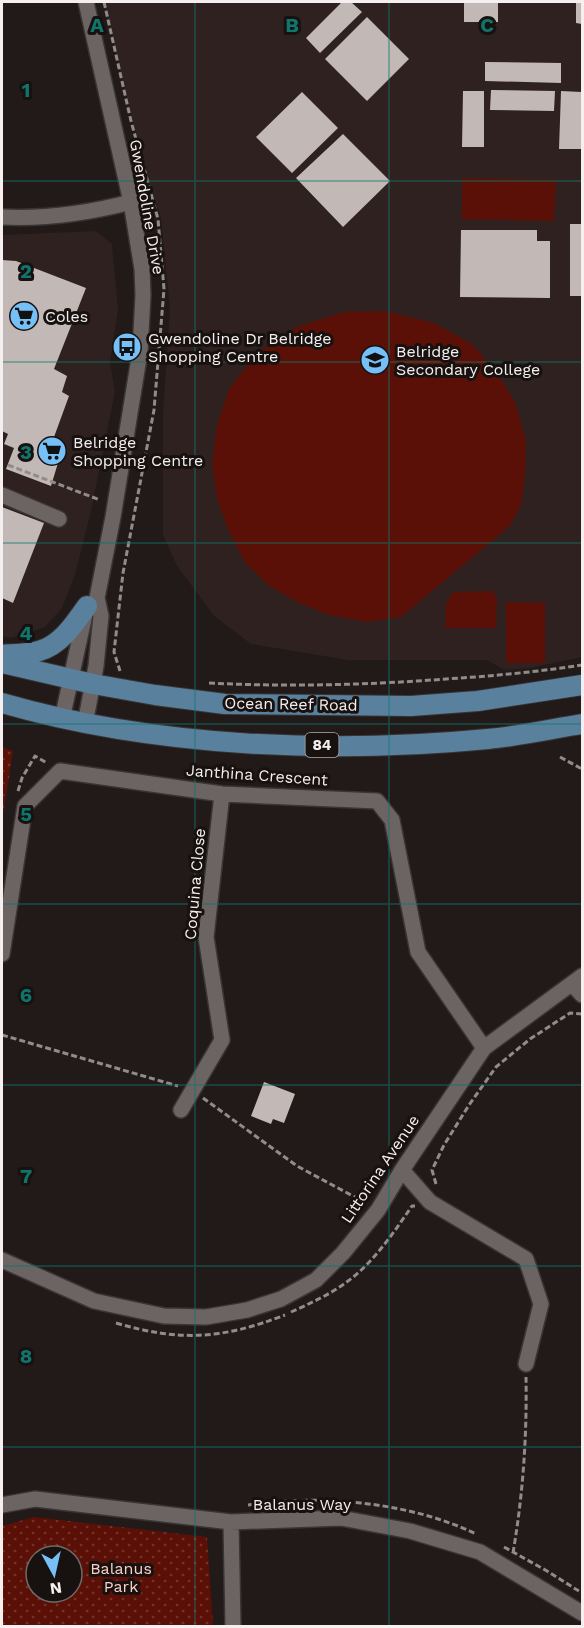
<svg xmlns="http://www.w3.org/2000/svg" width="584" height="1628" font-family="'Work Sans',sans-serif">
<defs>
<pattern id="grass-dots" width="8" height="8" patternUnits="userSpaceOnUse" patternTransform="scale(1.5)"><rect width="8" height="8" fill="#5a1006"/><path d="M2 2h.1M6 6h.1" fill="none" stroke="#72332b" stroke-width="1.8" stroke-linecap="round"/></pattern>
</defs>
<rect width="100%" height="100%" fill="#211a19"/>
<path fill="#2e211f" d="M103 2H582V657L530 668 504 670 487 660H348L251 644 214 616 177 566 163 535V413L170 308 161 218 144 166Z
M96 231 112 244 118 310 110 362 115 392 91 511 75 575 62 608 45 627 11 638 2 636V235Z"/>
<path fill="url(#grass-dots)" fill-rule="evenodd" d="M2 747 13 751 2 822Z
M34 1517 207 1537 213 1626H2V1526ZM36 1556H72V1592H36Z"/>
<path fill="#5a1006" d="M462 178 556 180 554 221 462 219Z
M385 311 434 323 472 344 497 373 515 402 526 441 525 474 521 505 510 526 401 617 367 622 329 615 297 602 268 585 245 562 228 530 217 499 212 464 217 426 229 389 256 354 296 327 344 312Z
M493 591 497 600 496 628H445L446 604 453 592Z
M506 602 545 603V663H506Z"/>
<path fill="#c2b9b7" d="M342 2H351L362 12 320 53 306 38Z
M464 2H498V22H464Z
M576 2H582V24L576 23Z
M367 17 409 59 367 101 325 59Z
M485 62 561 63V83L485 81Z
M491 90 555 91 554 111 490 110Z
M463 91H484V147H462Z
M561 91 582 92V149H559Z
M302 92 338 128 292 173 256 137Z
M343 134 390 181 343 227 296 178Z
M570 224H582V296H570Z
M461 230H537V241H550V298L460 297Z
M2 260 16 261 86 288 54 369 67 376 62 392 69 396 50 448 61 453 51 486 6 469 14 448 4 444 8 434 2 431Z
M2 507 44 523 13 603 2 598Z
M264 1082 295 1094 284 1123 273 1119 271 1124 251 1116Z"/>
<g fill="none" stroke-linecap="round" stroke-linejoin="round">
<g stroke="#393534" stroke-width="18">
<path id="minor" d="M2 217C45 219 89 213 131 202
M2 495 59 519
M62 719 86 610
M85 724 96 666 101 616 97 598 113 517 140 352 143 295 142 269 131 202 86 2
M2 954 25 806 60 771 222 794 377 801 392 820 418 952 484 1048
M572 984 582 995
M181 1110 222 1040 206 937 222 794
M402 1170 430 1202 526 1259 541 1304 526 1364
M2 1260 94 1301 164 1316 206 1317 247 1310 281 1299 316 1280 343 1253 378 1210 402 1170 484 1048 582 976
M2 1505 35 1499 231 1522 341 1518 410 1531 480 1552 582 1613
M231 1522 233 1626"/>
</g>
<g stroke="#393534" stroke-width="22">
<path id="major" d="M2 655C14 654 28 654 39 651 61 645 75 623 87 606
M2 663 93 684 155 695 225 704 411 706 478 701 582 685
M2 703C154 747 331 754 488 739 520 736 551 729 582 724"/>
</g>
<path stroke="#918b8a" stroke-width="3" stroke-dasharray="6 3" stroke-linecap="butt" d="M104 2 131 121 158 219 164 289 154 410 123 573 114 652 120 671
M8 465 100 500
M209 683C288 687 367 685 446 679 492 676 537 672 582 665
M560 757 582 769
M18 791 22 778 35 756 47 763
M2 1035 178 1086
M203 1098 297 1166 366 1203
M436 1184 432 1170 444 1145 469 1105 496 1067 530 1039 570 1013 582 1014
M291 1312C311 1303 331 1294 348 1281 374 1262 394 1232 412 1206H415
M116 1323C180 1342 223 1339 285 1315
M248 1505C320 1494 410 1502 476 1534
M504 1547 547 1571 582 1593
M513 1553C523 1494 527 1437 526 1377"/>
<use href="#minor" stroke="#6c6462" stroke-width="15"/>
<use href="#major" stroke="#59809d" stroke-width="20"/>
</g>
<path fill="none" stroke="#0f766e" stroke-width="1.5" stroke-opacity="0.55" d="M195 2V1626M389 2V1626M2 181H582M2 362H582M2 543H582M2 724H582M2 904H582M2 1085H582M2 1266H582M2 1447H582"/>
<defs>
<g id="supermarket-disc" transform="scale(1.5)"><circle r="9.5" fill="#76c0f7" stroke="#171110"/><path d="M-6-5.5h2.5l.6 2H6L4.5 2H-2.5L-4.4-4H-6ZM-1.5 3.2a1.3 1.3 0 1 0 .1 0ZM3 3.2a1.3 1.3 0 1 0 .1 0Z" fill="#111"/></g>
<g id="bus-disc" transform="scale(1.5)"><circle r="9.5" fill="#76c0f7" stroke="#171110"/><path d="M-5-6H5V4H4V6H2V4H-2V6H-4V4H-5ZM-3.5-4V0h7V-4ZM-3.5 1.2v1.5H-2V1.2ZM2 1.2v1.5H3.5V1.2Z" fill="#111"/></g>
<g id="school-disc" transform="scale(1.5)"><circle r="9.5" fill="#76c0f7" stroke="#171110"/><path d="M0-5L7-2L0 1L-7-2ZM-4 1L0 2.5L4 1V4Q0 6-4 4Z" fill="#111"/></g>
</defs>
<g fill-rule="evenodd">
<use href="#supermarket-disc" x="24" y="316"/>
<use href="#bus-disc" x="127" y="347"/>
<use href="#school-disc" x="375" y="360"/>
<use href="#supermarket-disc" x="52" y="451"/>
</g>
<g text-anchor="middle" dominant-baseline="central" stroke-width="6" stroke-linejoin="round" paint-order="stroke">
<rect fill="#171110" stroke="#b2adac" stroke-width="1.5" x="305.5" y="733" width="33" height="24" rx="4.5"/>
<g font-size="15" font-weight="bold" fill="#f5f0ef">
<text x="322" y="745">84</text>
</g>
<g font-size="16" fill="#f5f0ef" stroke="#171110">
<text transform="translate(147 207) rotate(80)">Gwendoline Drive</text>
<text transform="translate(291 704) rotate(1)">Ocean Reef Road</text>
<text transform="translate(257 775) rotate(4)">Janthina Crescent</text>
<text transform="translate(195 884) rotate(-85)">Coquina Close</text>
<text transform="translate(380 1169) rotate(-56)">Littorina Avenue</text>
<text x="302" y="1504">Balanus Way</text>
</g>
<g font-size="16" fill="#f5f0ef" stroke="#171110" text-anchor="start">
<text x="45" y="316">Coles</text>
<text x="148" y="338">Gwendoline Dr Belridge<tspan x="148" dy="18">Shopping Centre</tspan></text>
<text x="396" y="351">Belridge<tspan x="396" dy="18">Secondary College</tspan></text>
<text x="73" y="442">Belridge<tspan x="73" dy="18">Shopping Centre</tspan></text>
</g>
<g font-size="16" fill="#fdcec4" stroke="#171110">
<text x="121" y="1568">Balanus<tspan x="121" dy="18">Park</tspan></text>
</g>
</g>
<g font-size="20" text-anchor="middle" font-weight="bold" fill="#0f766e" stroke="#171110" stroke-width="6" stroke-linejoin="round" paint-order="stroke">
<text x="97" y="32">A</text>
<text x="292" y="32">B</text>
<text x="487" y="32">C</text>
<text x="26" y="97">1</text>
<text x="26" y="278">2</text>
<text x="26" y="459">3</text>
<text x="26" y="640">4</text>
<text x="26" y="821">5</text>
<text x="26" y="1002">6</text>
<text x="26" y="1183">7</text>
<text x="26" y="1363">8</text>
</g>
<rect width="584" height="1628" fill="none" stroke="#f5f0ef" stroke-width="6"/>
<g transform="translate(54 1574) rotate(172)"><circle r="28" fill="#171110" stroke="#706a69" stroke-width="1.5"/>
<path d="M0-4.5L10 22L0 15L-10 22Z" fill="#76c0f7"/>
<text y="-9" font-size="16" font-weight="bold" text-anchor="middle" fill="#f5f0ef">N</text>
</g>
</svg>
